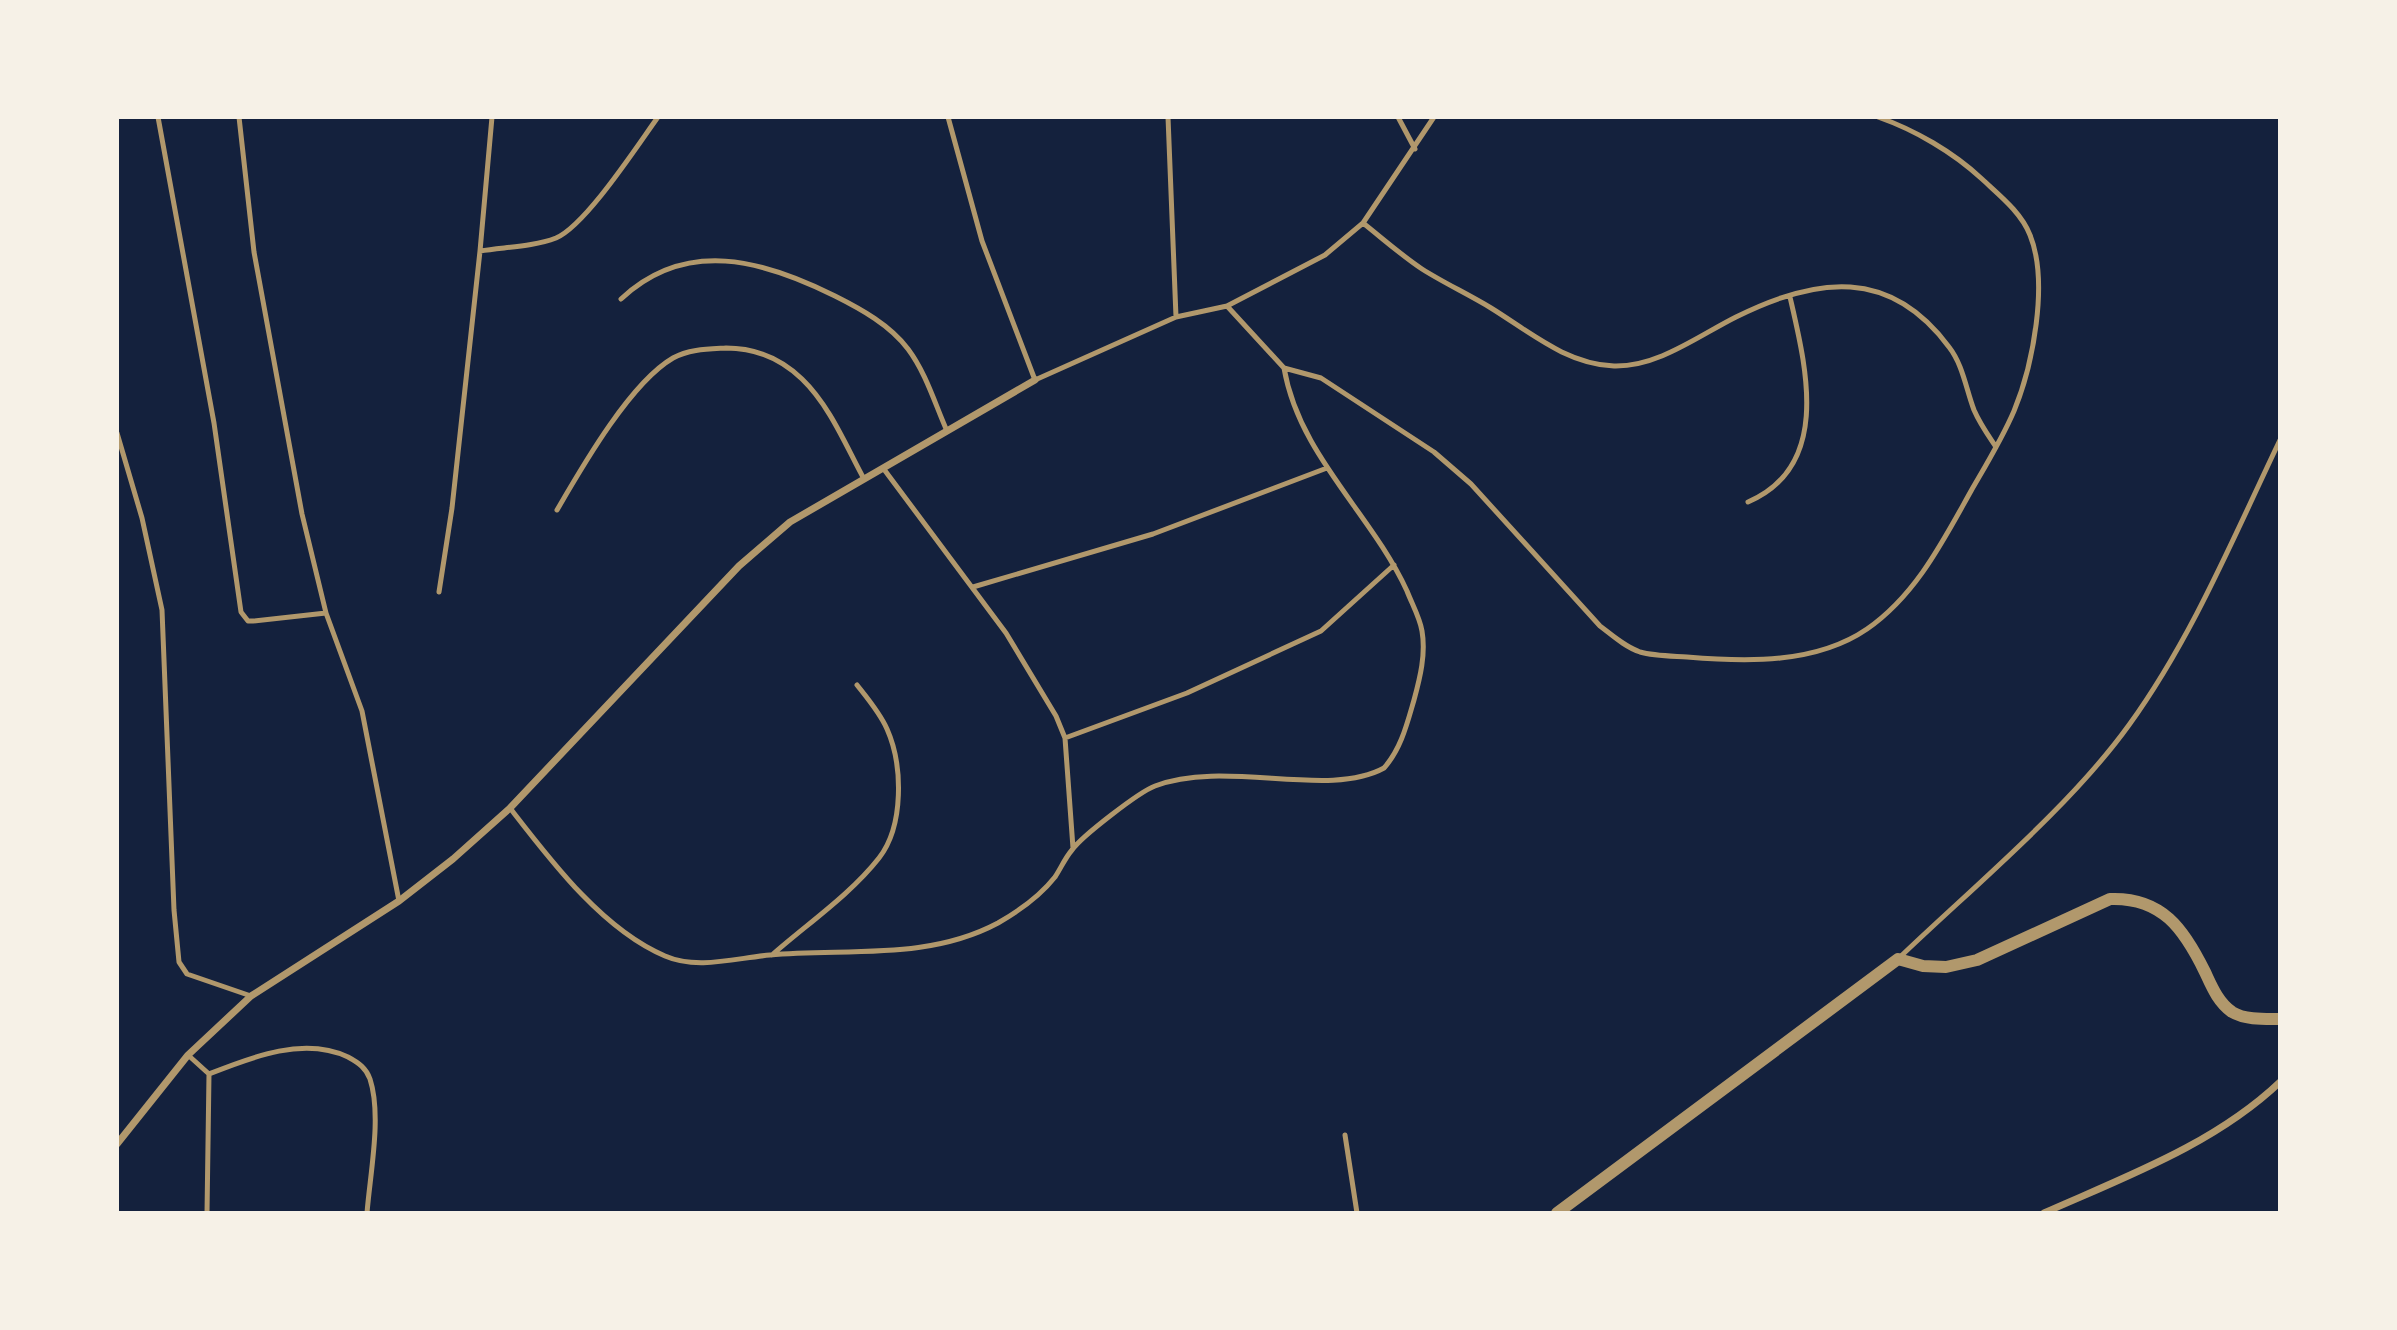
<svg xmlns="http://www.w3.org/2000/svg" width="2397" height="1330" font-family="Lato,sans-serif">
<rect width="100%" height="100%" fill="#14213d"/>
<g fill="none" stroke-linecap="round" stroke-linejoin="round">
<path stroke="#b1986c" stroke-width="5" d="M158 117 214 423 241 612 248 621H253L326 613
M239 117 254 252 302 514 326 613 362 711 399 901
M492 117 480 251C504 247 533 247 556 238 586 225 637 146 658 117
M948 117 982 241 1035 380 1176 317 1227 306 1325 255 1363 223 1434 117
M1168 117 1176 317
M1398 117 1415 149
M1363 223C1382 238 1401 255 1422 269 1444 283 1468 294 1491 308 1530 332 1566 364 1614 366 1658 367 1698 336 1736 317 1816 277 1890 267 1949 347 1963 365 1966 389 1974 410 1980 424 1988 435 1996 447
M621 299C686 238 763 260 835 296 861 309 890 325 908 349 926 373 935 404 947 431
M1227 306 1284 368 1321 378 1434 452 1471 484 1600 626C1612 635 1625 647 1640 652 1654 656 1672 656 1687 657 1747 662 1816 664 1867 629 1916 595 1943 541 1971 491 1986 465 2002 439 2014 411 2033 365 2049 282 2030 235 2021 212 1999 195 1982 179 1953 152 1915 130 1878 117
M117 433 142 518 162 610 174 910 179 962 187 974 251 996
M883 468 1006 633 1056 716 1065 738 1073 848
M1748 502C1832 466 1806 367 1790 297
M557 510C582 467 630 383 673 358 689 349 708 349 726 348 756 348 780 358 802 379 830 406 846 446 864 479
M973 587 1153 534 1327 468
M439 592 452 508 480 251
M1065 738 1187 693 1321 631 1394 565
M510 808C551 861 603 930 665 956 697 970 736 958 770 955 846 948 927 961 998 923 1019 911 1040 896 1055 877 1061 868 1065 858 1072 850 1082 836 1139 792 1155 786 1225 759 1328 799 1384 768 1401 749 1407 724 1414 700 1420 678 1426 654 1422 631 1420 618 1412 604 1407 591 1371 513 1299 455 1284 368
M772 955C807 924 850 895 879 858 904 826 903 765 887 729 880 713 868 699 857 685
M1899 958C1973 887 2070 807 2129 725 2192 638 2234 536 2280 440
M188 1055 209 1074 207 1213
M209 1074C252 1057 304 1036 348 1057 359 1063 366 1068 370 1079 382 1116 370 1174 367 1213
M1345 1135 1357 1213"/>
<path stroke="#b1986c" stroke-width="7" d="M117 1144 188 1055 251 996 399 901 453 859 510 808 739 566 790 522 1035 380
M2044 1213C2125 1177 2215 1144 2280 1082"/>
<path stroke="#b1986c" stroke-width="12" d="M1557 1213 1898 959 1923 966 1946 967 1977 960 2110 899C2162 897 2184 929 2205 972 2212 987 2218 1002 2232 1012 2245 1020 2265 1019 2280 1019"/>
</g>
<rect width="2397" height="1330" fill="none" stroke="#f6f1e7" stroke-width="238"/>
</svg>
